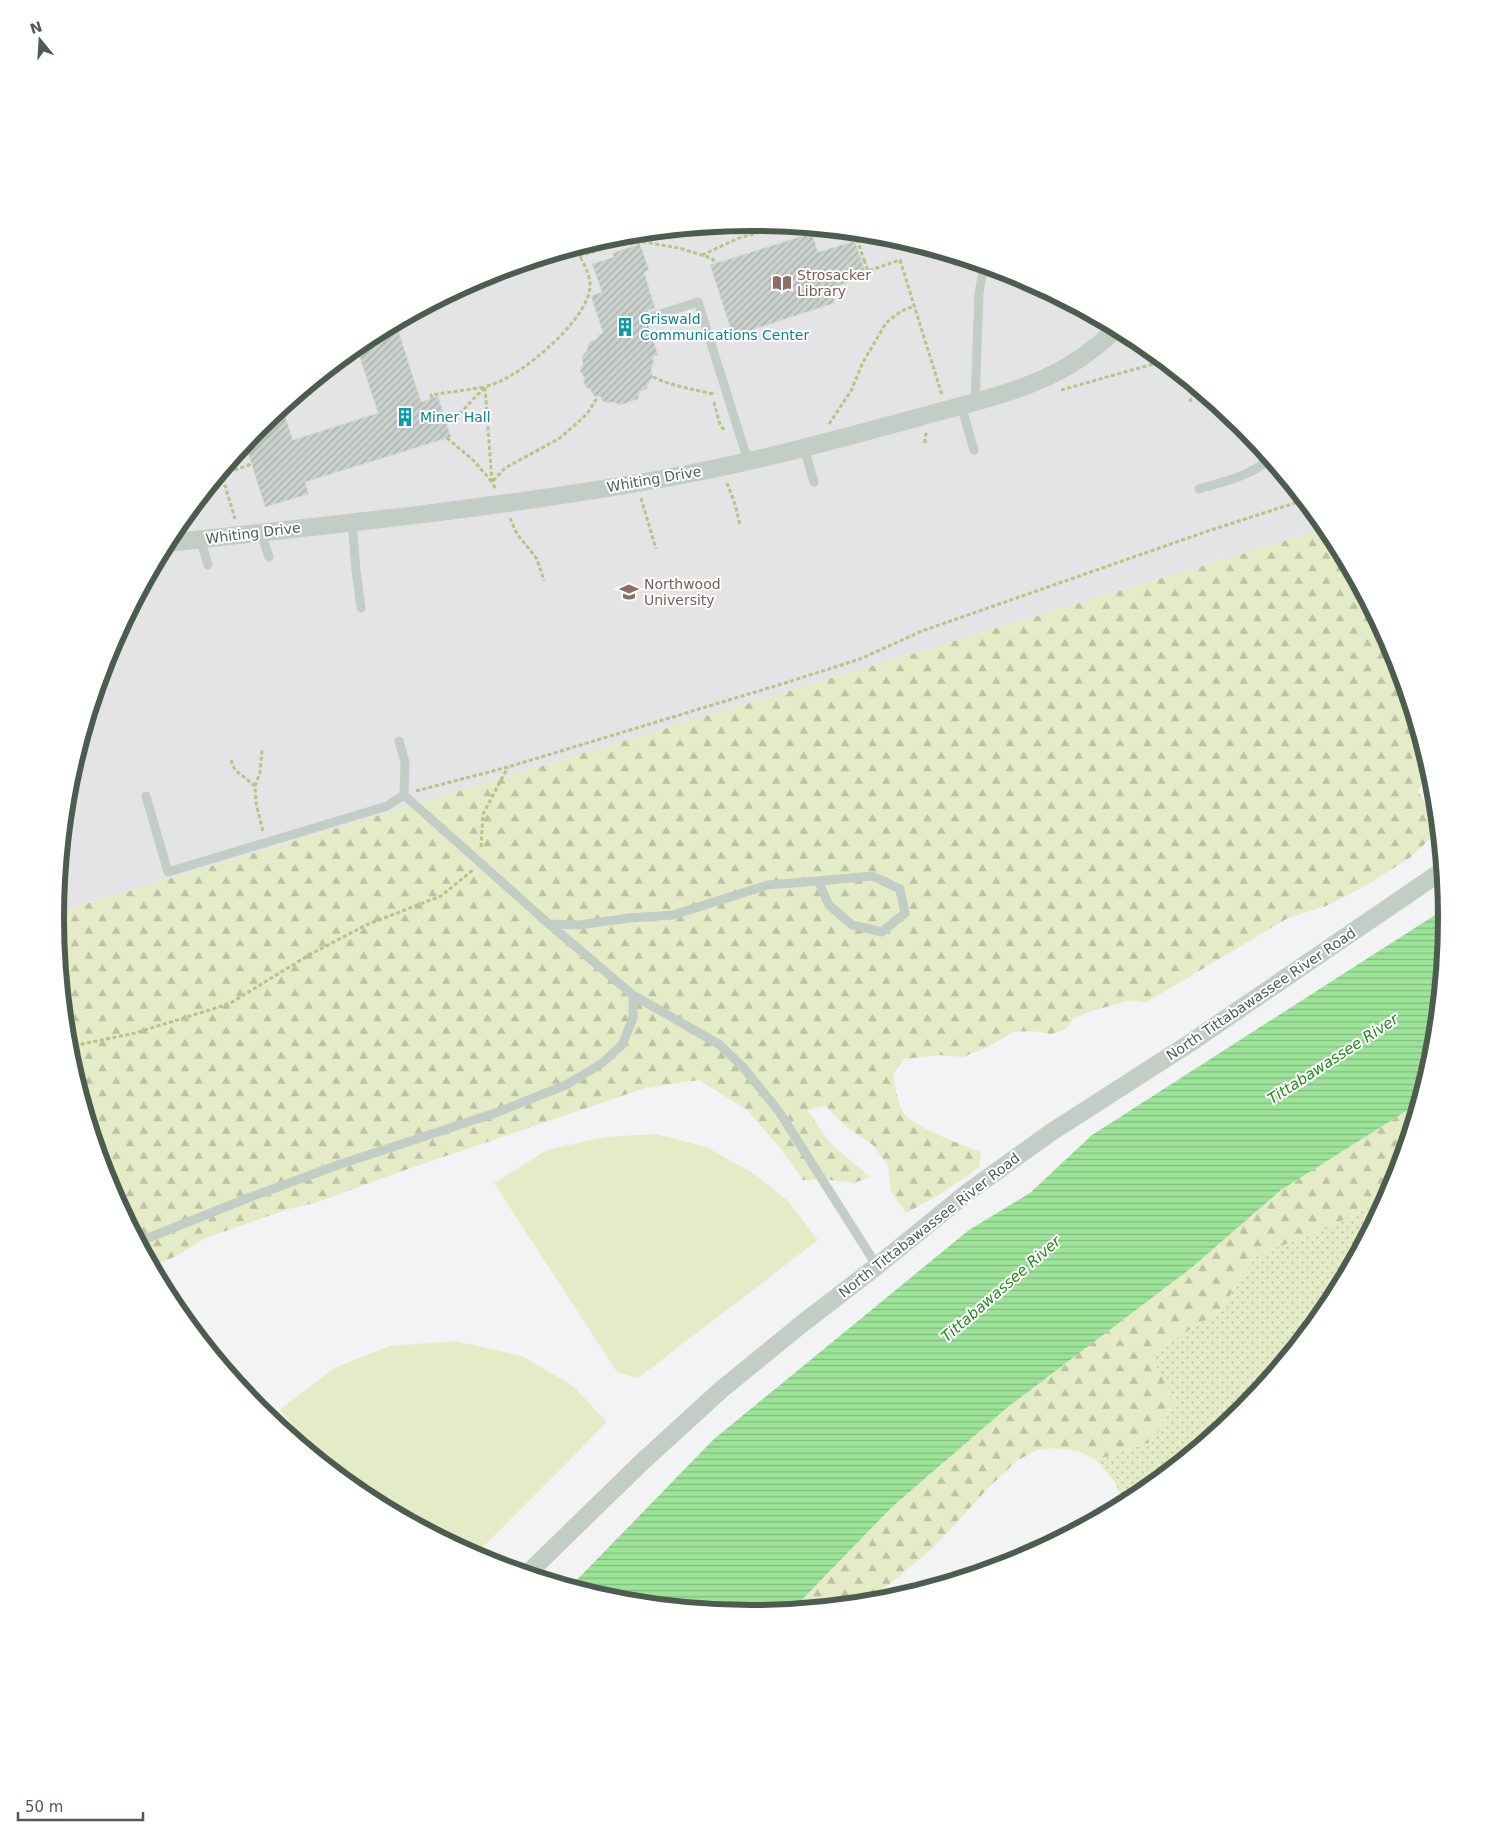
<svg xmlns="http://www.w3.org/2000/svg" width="1502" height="1837" font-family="'DejaVu Sans',sans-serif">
<defs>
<pattern id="grass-dots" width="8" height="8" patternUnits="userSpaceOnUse" patternTransform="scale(1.25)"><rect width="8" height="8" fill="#e6ebc7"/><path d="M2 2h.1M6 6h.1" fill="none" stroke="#bdc2a4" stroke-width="1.8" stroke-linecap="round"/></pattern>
<pattern id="forest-firs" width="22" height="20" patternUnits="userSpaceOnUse" patternTransform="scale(1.25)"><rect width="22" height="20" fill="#e6ebc7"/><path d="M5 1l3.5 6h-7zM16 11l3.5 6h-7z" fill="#bdc2a4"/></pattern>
<pattern id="water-rules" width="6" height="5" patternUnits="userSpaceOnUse" patternTransform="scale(1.25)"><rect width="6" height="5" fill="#9de399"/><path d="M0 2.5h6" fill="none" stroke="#82bb7f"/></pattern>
<pattern id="building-hatch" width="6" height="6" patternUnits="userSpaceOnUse" patternTransform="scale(1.25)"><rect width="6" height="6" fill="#cad1cd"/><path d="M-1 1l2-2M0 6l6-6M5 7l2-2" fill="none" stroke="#a6ada9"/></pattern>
</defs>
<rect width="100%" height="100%" fill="#f3f2f4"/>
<path fill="#e4e3e5" d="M751 223 887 236 1018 276 1138 340 1243 427 1327 528 56 913 68 782 108 652 172 532 259 426 365 340 485 275 615 236Z"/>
<path fill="url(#grass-dots)" d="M1387 1197 1330 1305 1243 1411 1137 1497 1125 1504 1114 1481 1096 1460 1154 1441 1174 1400 1150 1355 1219 1311 1244 1275 1254 1256 1328 1228Z"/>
<path fill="url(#forest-firs)" d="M1327 528 1394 652 1419 734 1417 737C1430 759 1429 770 1418 791L1429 810 1436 833 1411 857 1367 885 1326 906 1288 918 1145 1003 1131 1000 1092 1011 1074 1018 1065 1030 1051 1034 1032 1031 1013 1032 990 1046 963 1057 939 1055 904 1059 893 1074C895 1086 897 1100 903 1112 910 1126 965 1146 981 1152L979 1167 939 1195 906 1213 891 1191 888 1166 873 1145 848 1128 825 1106 807 1110 831 1144 870 1177 854 1183 822 1179 803 1180 780 1148 747 1110 699 1080 645 1088 405 1170 315 1203 289 1209 205 1238 180 1254 152 1267 108 1185 68 1054 56 913Z
M1419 1103 1394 1185 1387 1197 1328 1228 1254 1256 1244 1275 1219 1311 1150 1355 1174 1400 1154 1441 1096 1460 1079 1451 1055 1448 1037 1450 1018 1460 990 1486 933 1548 880 1592 862 1604 791 1611 893 1506 1008 1407 1190 1269 1281 1190Z"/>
<path fill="#e6ebc7" d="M656 1134 706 1147 753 1173 787 1200 818 1240 638 1378 617 1372 494 1183 547 1150 605 1137Z
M455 1341 522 1356 573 1386 607 1422 474 1556 364 1497 339 1476 280 1410 334 1368 390 1346Z"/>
<path fill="url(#water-rules)" d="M1446 908 1447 919 1434 1055 1419 1103 1281 1190 1190 1269 1008 1407 893 1506 791 1611 751 1614 615 1601 570 1587 714 1439 969 1230 1030 1193 1092 1135Z"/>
<path fill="url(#building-hatch)" stroke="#d7dcd9" d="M812 233 818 252 855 241 867 277 830 288 835 303 733 336 710 265Z
M640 244 649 270 644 272 655 308 648 310 651 320 647 321 658 355 652 357 654 362 651 370 653 377 648 383 647 389 639 392 638 399 620 405 613 402 608 403 602 401 601 397 594 396 590 389 586 387 584 383V377L580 371 583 364 582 357 584 353 587 351 588 344 592 341 596 340 599 335 603 333 591 296 602 292 592 264 614 257 612 253Z
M396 323 421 402 438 396 451 437 305 482 309 494 265 507 245 443 259 426 282 407 293 440 378 413 356 346 365 340Z"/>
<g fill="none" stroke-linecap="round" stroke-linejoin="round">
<path stroke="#b5c583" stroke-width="3" stroke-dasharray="4 2.5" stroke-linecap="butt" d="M812 233 813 229
M855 233 864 260 862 261
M625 235 637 243
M587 253 591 243
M702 255 739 238 782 226
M579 256 613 246 644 242 679 248 711 258 717 263
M864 260 868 271 900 260 942 395
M653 377C672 386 692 389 713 394V396
M1061 390 1164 361
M432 398 431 395 485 387 461 412 446 420
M714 402 720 425 725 431
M1190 402 1194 386
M829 424 851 391 863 362 886 323 901 311 914 306
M447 438 474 461 492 482 505 468 560 438 587 414 597 398
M925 443V437L927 431
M221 472 235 519
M222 474 252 464
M727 483 735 504 740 525
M495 488 492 482 485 387C493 384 502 381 510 376 535 362 592 315 590 283 589 271 581 259 575 248
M641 498 656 549
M510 518 517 534 537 559 544 581
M231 760 235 770 255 786 256 803 263 832
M255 786 260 773 262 750
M416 791 508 767 785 683 860 659 922 631 1208 531 1304 500
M481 847 483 814 508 767
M68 1047 135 1033 229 1004 309 955 366 925 441 896 473 870"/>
<path stroke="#c2cec5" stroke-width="9" d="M651 317 698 302 748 461
M975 401 979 293 984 266
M961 405 974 450
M804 448 814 482
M1199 489C1225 481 1248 477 1270 459
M352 522 356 570 361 608
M261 533 269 557
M200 539 208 565
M404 795 549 924 633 995 720 1045 743 1067 780 1113 877 1266
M146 796 168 872 387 806 404 795 405 762 399 741
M549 924 579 925 629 918 673 915 768 885 818 881 829 905 852 925 882 932 905 913 900 889 872 876 818 881
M138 1242 248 1198 338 1165 498 1112 566 1085 601 1064 622 1045 633 1018V995"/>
<path stroke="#c2cec5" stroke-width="18" d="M166 543C332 525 498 508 661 479 747 464 832 441 916 418 976 401 1044 389 1094 348 1102 342 1109 336 1115 328
M527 1574 642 1462 722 1389 803 1323 877 1266 968 1192 1050 1133 1190 1043 1442 871"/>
</g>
<defs>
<g id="library-bare" transform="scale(1.5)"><path d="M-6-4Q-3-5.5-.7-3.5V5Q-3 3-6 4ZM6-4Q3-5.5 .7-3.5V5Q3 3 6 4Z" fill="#8d6e63" stroke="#fff" stroke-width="2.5" paint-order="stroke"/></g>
<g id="building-bare" transform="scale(1.5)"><path d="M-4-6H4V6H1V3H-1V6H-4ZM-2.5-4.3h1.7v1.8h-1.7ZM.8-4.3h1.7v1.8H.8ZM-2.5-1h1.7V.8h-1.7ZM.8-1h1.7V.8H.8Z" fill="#0f9aa8" stroke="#fff" stroke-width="2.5" paint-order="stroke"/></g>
<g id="university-bare" transform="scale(1.5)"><path d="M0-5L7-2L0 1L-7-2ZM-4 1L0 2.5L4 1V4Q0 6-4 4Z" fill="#8d6e63" stroke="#fff" stroke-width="2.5" paint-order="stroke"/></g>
</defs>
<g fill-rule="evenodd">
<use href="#library-bare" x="782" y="283"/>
<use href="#building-bare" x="625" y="327"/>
<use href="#building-bare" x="405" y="417"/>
<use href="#university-bare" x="629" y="592"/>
</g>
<g text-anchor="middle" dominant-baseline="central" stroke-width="4" stroke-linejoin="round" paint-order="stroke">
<g font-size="14" fill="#785e54" stroke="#fff" text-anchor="start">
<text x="797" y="275">Strosacker<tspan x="797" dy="16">Library</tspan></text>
<text x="644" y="584">Northwood<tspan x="644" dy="16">University</tspan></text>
</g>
<g font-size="14" fill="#0d838f" stroke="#fff" text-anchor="start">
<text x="640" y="319">Griswald<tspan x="640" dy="16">Communications Center</tspan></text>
<text x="420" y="417">Miner Hall</text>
</g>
<g font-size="14" fill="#4c5d50" stroke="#fff">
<text transform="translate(654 479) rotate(-10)">Whiting Drive</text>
<text transform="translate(253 533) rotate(-7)">Whiting Drive</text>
<text transform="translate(1261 994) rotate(-34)">North Tittabawassee River Road</text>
<text transform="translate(929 1225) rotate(-38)">North Tittabawassee River Road</text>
</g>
<g font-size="15" font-style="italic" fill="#21891c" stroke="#fff">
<text transform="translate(1333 1059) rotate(-33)">Tittabawassee River</text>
<text transform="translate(1001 1289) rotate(-41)">Tittabawassee River</text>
</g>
</g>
<path d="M0 0H1502V1837H0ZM64 918a687 687 0 1 1 1374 0a687 687 0 1 1-1374 0Z" fill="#fff" fill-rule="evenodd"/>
<path fill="none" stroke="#4c5d50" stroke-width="6" d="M64 918a687 687 0 1 1 1374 0a687 687 0 1 1-1374 0Z"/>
<g transform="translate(40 40) rotate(342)" stroke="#ffffff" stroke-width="4" paint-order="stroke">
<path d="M0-4L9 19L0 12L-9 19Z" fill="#4c5d50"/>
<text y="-8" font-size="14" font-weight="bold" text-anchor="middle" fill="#4c5d50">N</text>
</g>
<path d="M18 1812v8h125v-8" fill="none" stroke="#4c5d50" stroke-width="2.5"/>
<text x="25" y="1812" font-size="15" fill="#4c5d50" stroke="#ffffff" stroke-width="4" paint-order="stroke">50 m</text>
</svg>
